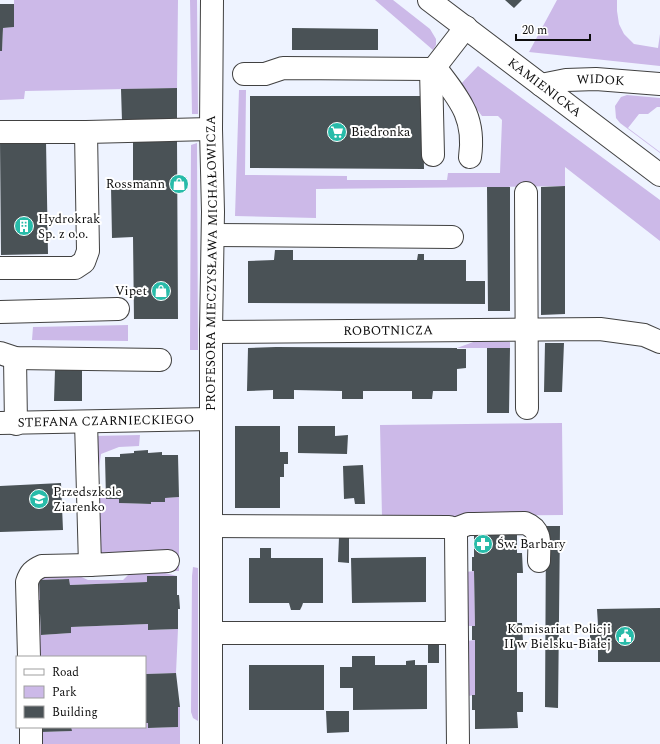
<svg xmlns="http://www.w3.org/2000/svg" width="660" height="744" font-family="Spectral,serif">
<rect width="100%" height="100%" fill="#eef3ff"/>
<path fill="#ccb9e8" d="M14 0H178L177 88 25 91 24 99 0 100V51H2L3 28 14 27Z
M190 0H197L198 114H192Z
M375 0H393L430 29 436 39V45L433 50Z
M557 0H617V11L619 24 624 34 634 44 658 48 660 34V66L529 52Z
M478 66 660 200V241L565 167V186L316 189V218L235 216 239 90H246L245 175 347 176V180H447L448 173H500L502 120 498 116H482L459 86Z
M627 95 660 98V107H657L648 114H639L628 128 660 152V153L620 123 616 118 615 106 621 97Z
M197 143 198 350H190L191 145Z
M128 325V341L32 340 33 327Z
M476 341 510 342V348H457Z
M562 423 563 515 382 517 380 425Z
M140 435 139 446 119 447 101 454 99 468 96 475 94 436Z
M106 488V499H119V503L151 504V502H165V498L179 497V571H172L107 555 102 553 99 549 93 489Z
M193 567 198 568V721L193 718 191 712 192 576Z
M474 571 475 626H466L465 572Z
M130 573H165L177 576H147V582L70 585 69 579 39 580 40 600H38L37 580 43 575H77L88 580H123Z
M38 614H40L41 635 71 633V627L148 624 149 630 178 629 176 673 146 674V680H145V657H39Z
M475 640V695L467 696 466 641Z
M178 707H180V744H41V732L71 731V727H145V723H148V728L178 727Z"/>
<path fill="#4a5256" d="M505 0H522L514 8Z
M0 4H14V27L3 28 2 51H0Z
M292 28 378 29V50H292Z
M177 88V119L122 121 121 89Z
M250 96H423L424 169 250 168Z
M0 141H46L48 254 1 255Z
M177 141 178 319H134L133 237 112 238 111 187H133V142Z
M565 186V314L541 315V187Z
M487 187H510V311H488Z
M275 250H293V260H417L418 254H424V260H466V281H485V304L248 303V261L274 260Z
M545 343H564L562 392H544Z
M276 347 457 348V349H466V368L457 369V391H433L432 399H412V391H363V399H342V391L294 390V399H273V390L247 391 248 348Z
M487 348H510L509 413H487Z
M82 369V401H54L55 370Z
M235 426H280V452H288V464H284V477H280V508H235Z
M298 426H335V436L348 435 347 454 298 453Z
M148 450V453L162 452V455H178L179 497 165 498V502H151V504L119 503V499H106L105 457H120V454L134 453V451Z
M363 465 365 504H355L354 498 344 499 343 466Z
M61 483 63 530 0 532V486Z
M546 526H560L558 708 545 707Z
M474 533H517V553H522L523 573H517V623H522L523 642H517V692H523V712H517L518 728 475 729V710H472V695H475V640H472V626H475L474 571H472V557H474Z
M339 537H349V563L338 562Z
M260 548H271V558H323V603H303L302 606 300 610H291L289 603H249V558H260Z
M426 557V602L352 603 351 558Z
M147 576H177V595H179L180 609H178V629L148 630V624L71 627V633L41 635 40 614H38V600H40L39 580 69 579 70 585 147 582Z
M660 608V662H598V648H590V625H598L597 609Z
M428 644H439V663H428Z
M352 656H375V665H406V661L415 660V665H427V709L353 710V688H340V667H352Z
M249 665H324V710H249Z
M176 673 180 707H178V727L148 728V723H145V680H146V674Z
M326 711H349V732L327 733Z
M41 727H71L72 731 41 732Z"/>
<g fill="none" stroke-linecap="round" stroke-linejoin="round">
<g stroke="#414141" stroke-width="24">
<g id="minor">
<path id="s1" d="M429 0 660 175"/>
<path d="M435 67C458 98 476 116 470 157"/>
<path d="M431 69 433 155"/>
<path d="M244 74H265L283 68 431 69 435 67 466 27"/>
<path id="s2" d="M541 85 566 80 596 79 660 84"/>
<path d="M0 132H86"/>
<path d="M526 193 527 408"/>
<path d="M213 235 452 237"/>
<path d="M0 268H75L84 262 88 251 86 132 211 129"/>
<path d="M0 312 118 309"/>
<path id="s3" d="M211 332 600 329 644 335 660 342"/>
<path d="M0 353 15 358 160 360"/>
<path d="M15 358 16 424"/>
<path d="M86 422 90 565 168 561"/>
<path id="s4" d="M0 423 211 419"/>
<path d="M211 526 449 527 455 529 456 535 458 744"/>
<path d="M455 529 468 524H474L525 523C543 530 539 545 539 561"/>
<path d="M211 633H456"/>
<path d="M29 657 27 582C30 573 33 570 42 566L90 565"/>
<path d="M31 727V744"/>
<path id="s5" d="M211 744V332L213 212 211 129 212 0"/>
</g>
</g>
<use href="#minor" stroke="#fff" stroke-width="22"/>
</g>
<defs>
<g id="supermarket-disc" transform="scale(1)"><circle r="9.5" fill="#28bba9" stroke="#fff"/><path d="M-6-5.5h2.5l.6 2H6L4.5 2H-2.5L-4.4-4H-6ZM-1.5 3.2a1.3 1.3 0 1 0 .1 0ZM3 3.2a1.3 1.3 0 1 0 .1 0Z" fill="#fff"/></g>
<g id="shop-disc" transform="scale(1)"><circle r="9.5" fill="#28bba9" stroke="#fff"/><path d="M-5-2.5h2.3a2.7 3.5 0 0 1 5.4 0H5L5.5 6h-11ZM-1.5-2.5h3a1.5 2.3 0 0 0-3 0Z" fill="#fff"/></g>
<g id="building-disc" transform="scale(1)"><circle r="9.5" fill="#28bba9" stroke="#fff"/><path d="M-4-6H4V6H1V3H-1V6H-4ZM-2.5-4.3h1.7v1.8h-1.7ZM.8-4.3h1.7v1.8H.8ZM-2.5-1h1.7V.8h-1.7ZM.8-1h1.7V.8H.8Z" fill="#fff"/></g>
<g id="school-disc" transform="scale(1)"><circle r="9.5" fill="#28bba9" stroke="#fff"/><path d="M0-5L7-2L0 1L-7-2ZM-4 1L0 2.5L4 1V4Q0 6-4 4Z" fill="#fff"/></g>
<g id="pharmacy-disc" transform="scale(1)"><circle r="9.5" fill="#28bba9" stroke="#fff"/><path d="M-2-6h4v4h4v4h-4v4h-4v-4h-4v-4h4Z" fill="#fff"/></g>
<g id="civic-disc" transform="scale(1)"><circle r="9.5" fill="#28bba9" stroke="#fff"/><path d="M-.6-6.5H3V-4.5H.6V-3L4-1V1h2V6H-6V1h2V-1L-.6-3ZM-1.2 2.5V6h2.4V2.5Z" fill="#fff"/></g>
</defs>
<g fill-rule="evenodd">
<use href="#supermarket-disc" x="337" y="132"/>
<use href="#shop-disc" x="179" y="184"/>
<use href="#building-disc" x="24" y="226"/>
<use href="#shop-disc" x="161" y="291"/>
<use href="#school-disc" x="39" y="499"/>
<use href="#pharmacy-disc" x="483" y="544"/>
<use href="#civic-disc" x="625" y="636"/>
</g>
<g text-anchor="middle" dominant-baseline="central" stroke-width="4" stroke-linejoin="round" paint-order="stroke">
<g font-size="13" fill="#0e0e0e" stroke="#fff">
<text stroke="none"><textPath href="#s2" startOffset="60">WIDOK</textPath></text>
<text stroke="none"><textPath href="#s1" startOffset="145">KAMIENICKA</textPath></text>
<text stroke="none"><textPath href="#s5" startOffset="481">PROFESORA MIECZYSŁAWA MICHAŁOWICZA</textPath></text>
<text stroke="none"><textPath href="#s3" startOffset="177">ROBOTNICZA</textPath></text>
<text stroke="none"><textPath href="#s4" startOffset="106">STEFANA CZARNIECKIEGO</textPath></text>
</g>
<g font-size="13" fill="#0e0e0e" stroke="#fff" text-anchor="start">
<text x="351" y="132">Biedronka</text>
<text x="165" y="184" text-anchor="end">Rossmann</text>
<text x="38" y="219">Hydrokrak<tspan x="38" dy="15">Sp. z o.o.</tspan></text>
<text x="147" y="291" text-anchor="end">Vipet</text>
<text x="53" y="492">Przedszkole<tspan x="53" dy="15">Ziarenko</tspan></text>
<text x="497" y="544">Św. Barbary</text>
<text x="611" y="629" text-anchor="end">Komisariat Policji<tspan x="611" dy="15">II w Bielsku-Białej</tspan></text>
</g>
</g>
<rect x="16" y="656" width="130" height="72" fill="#ffffff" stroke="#9f9f9f"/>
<rect x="24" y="669" width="20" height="6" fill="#ffffff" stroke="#9f9f9f"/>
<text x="52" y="676" font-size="12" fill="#0e0e0e">Road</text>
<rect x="24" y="686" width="20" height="12" fill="#ccb9e8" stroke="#9f9f9f"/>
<text x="52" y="696" font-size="12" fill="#0e0e0e">Park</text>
<rect x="24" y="706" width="20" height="12" fill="#4a5256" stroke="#9f9f9f"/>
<text x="52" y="716" font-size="12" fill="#0e0e0e">Building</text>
<path d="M516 34v6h74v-6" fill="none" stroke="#0e0e0e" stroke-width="2"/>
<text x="522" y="34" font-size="12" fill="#0e0e0e" stroke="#ffffff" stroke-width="3" paint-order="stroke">20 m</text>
</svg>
